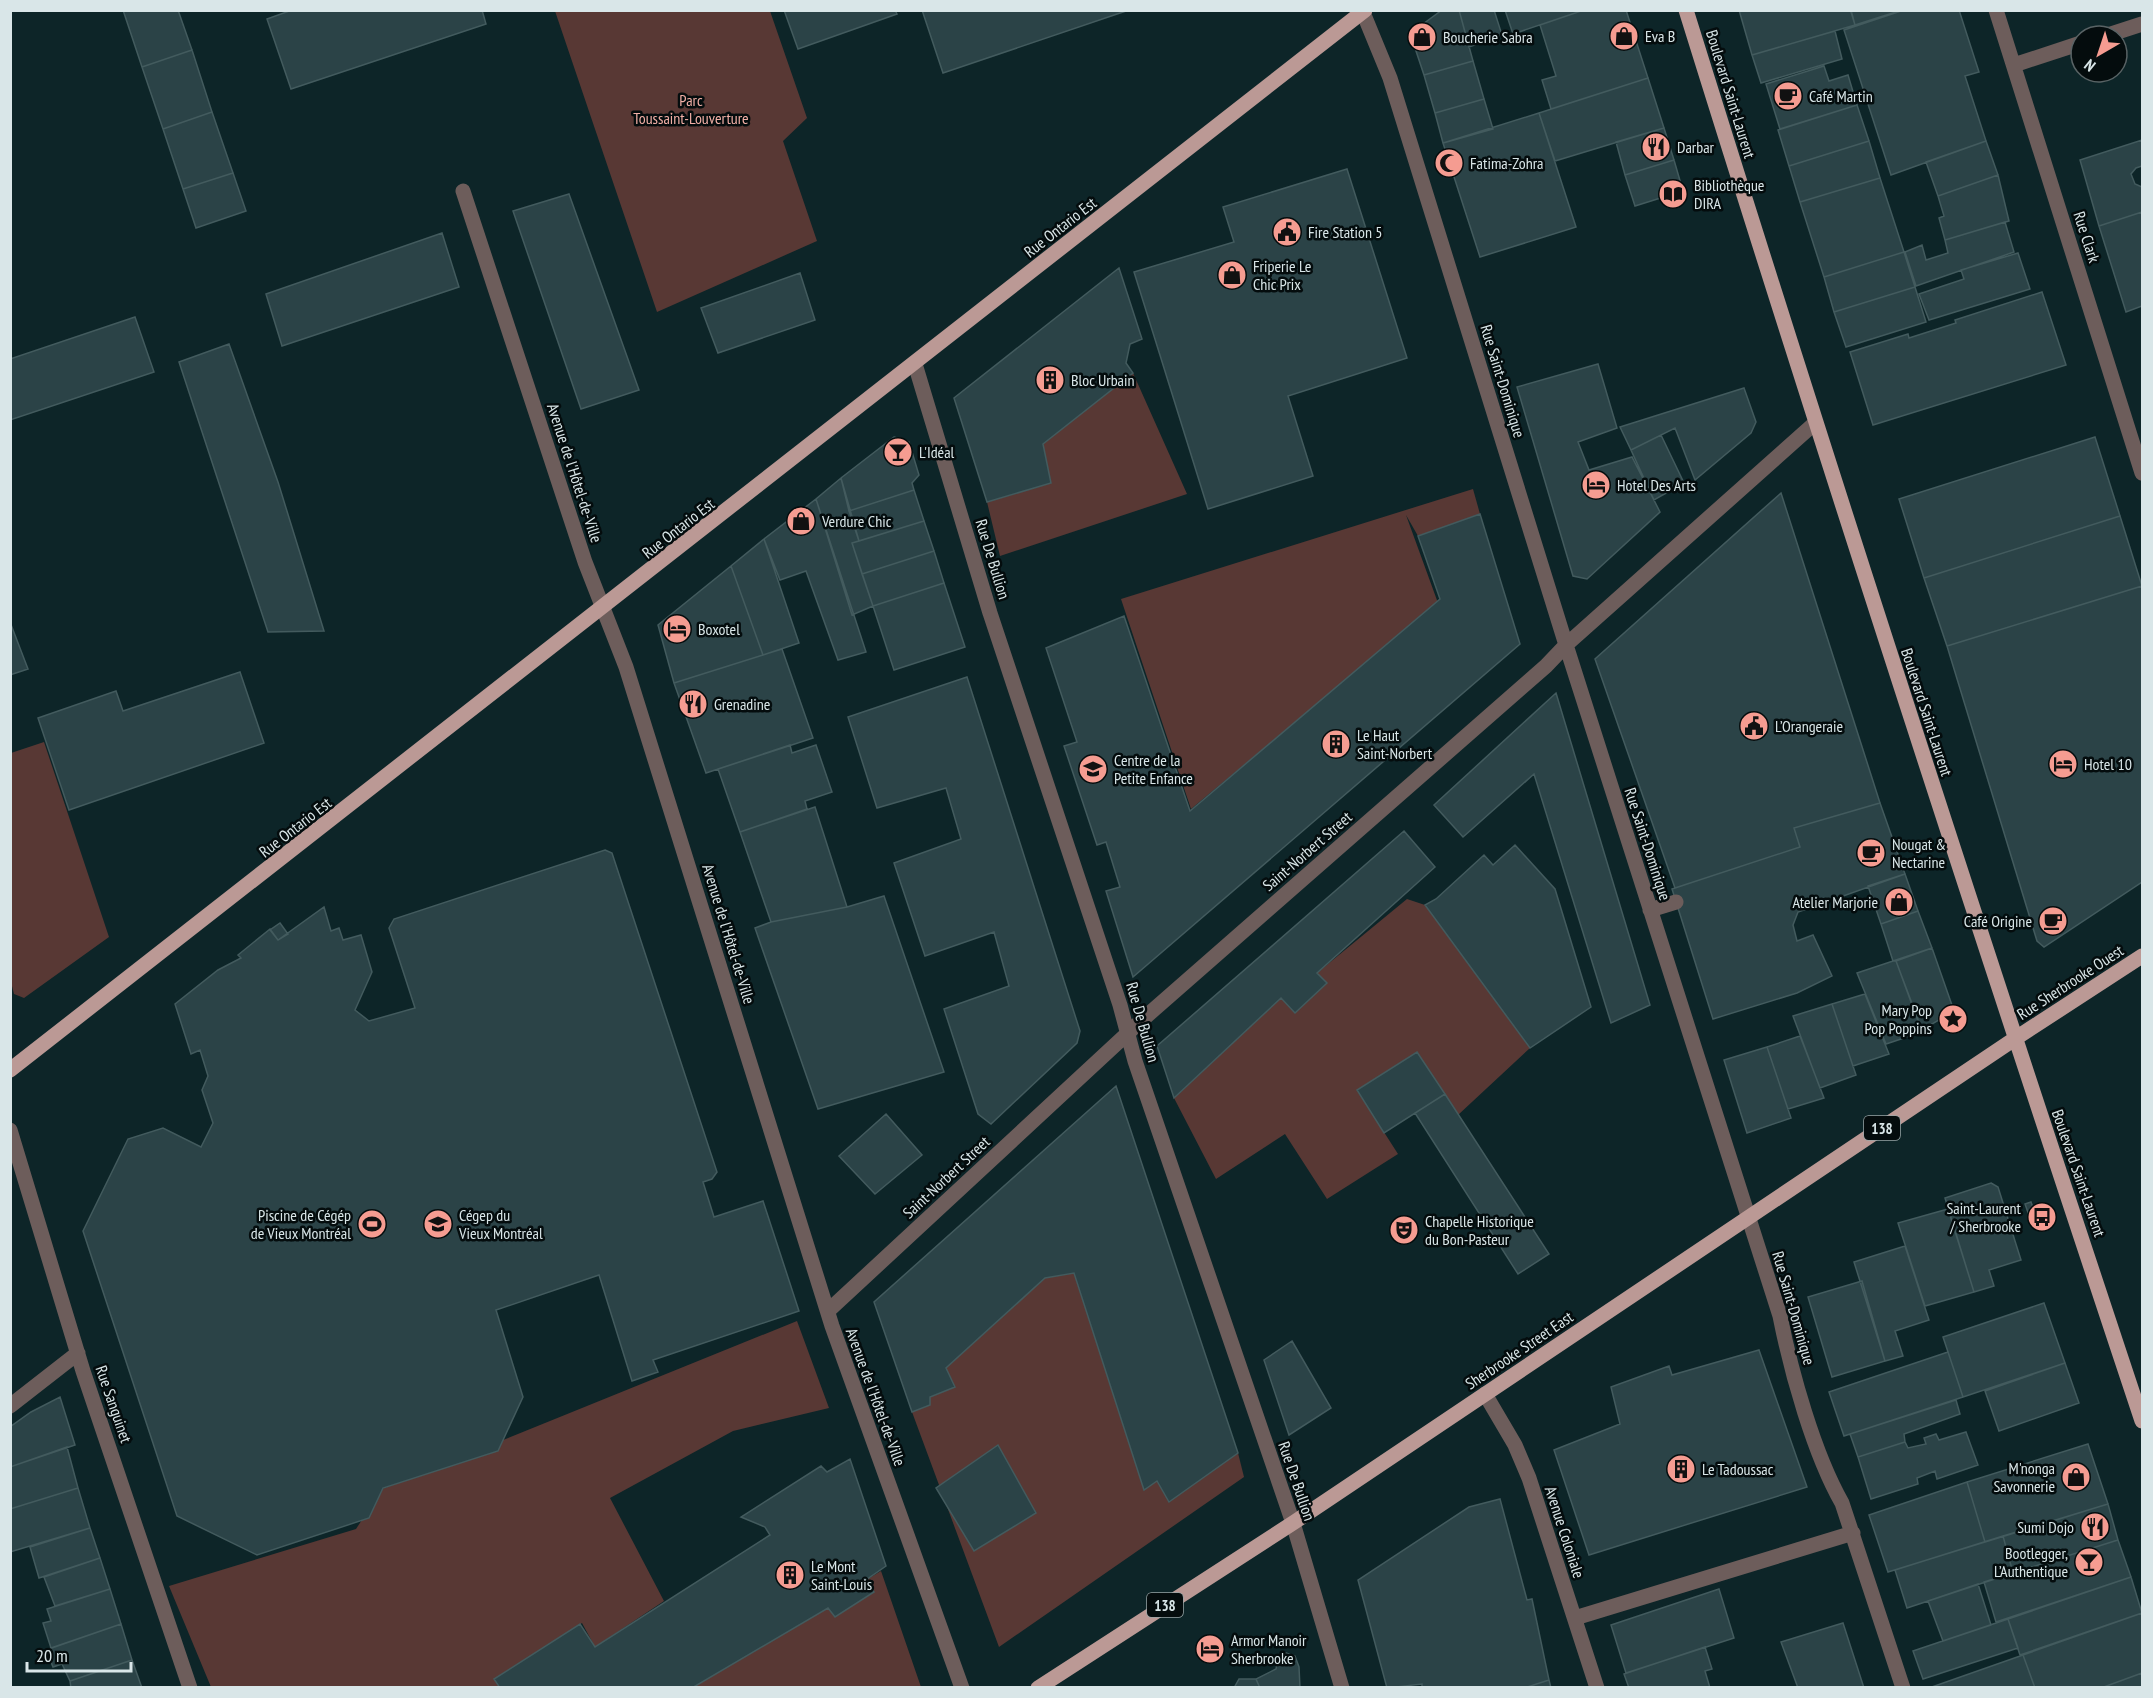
<svg xmlns="http://www.w3.org/2000/svg" width="2153" height="1698" font-family="'PT Sans Narrow',sans-serif">
<rect width="100%" height="100%" fill="#0d2528"/>
<path fill="#583834" d="M555 11H770L807 118 783 141 817 241 657 312Z
M1133 373 1187 494 1000 556 987 502 1051 483 1043 444Z
M1473 489 1480 514 1418 536 1406 515 1438 603 1191 809 1121 599Z
M44 742 109 937 24 998 14 994 11 982V753Z
M1407 899 1425 905 1530 1048 1458 1115 1417 1052 1357 1090 1398 1154 1327 1199 1285 1134 1216 1179 1174 1098 1281 998 1295 1013 1327 983 1317 973Z
M1074 1273 1144 1489 1157 1481 1169 1501 1238 1453 1244 1477 999 1647 912 1412 930 1397 954 1387 946 1368 1045 1278Z
M797 1321 829 1408 733 1431 610 1498 664 1601 595 1647 582 1623 495 1679 500 1687H211L169 1586 356 1529 382 1489Z
M881 1571 921 1687 692 1688 828 1608 835 1617 874 1592 866 1580Z"/>
<path fill="#2b4347" stroke="#435b5e" stroke-width="1.5" d="M123 10H178L192 50 142 67Z
M292 10H482L486 24 291 89 267 19Z
M784 10H895L897 14 798 49Z
M922 10H1129L943 73Z
M1442 10H1459L1473 61 1424 75 1412 39 1415 30Z
M1459 10H1494L1502 35 1469 47Z
M1505 10H1584L1513 34Z
M1584 10H1626L1648 78 1551 109 1542 80 1556 76 1540 25Z
M1739 10H1851L1855 25 1752 55Z
M1857 10H1902L1855 25 1851 12Z
M1904 10H1959L1979 72 1965 76 1986 141 1891 175 1844 30Z
M1835 31 1842 59 1761 83 1752 55Z
M192 50 212 112 163 129 142 67Z
M1473 61 1484 99 1435 113 1424 75Z
M1824 66 1829 81 1848 75 1857 105 1780 129 1766 84Z
M1648 78 1664 128 1555 161 1539 113Z
M1484 99 1493 129 1443 143 1435 113Z
M1857 105 1869 141 1789 166 1778 130Z
M212 112 233 173 183 189 163 129Z
M1539 113 1576 227 1480 257 1443 143Z
M1664 128 1674 160 1625 175 1616 142Z
M2142 140V166L2136 168 2131 174 2135 184 2142 187V212L2099 226 2080 160Z
M1869 141 1880 178 1800 202 1789 166Z
M1986 141 1998 175 1938 196 1926 162Z
M1674 160 1683 191 1635 206 1625 175Z
M1347 169 1407 358 1288 396 1313 476 1208 509 1134 272 1234 242 1223 207Z
M233 173 246 211 196 228 183 189Z
M1998 175 2009 221 1945 240 1939 218 1944 216 1938 196Z
M1880 178 1904 252 1824 277 1800 202Z
M569 194 639 390 581 409 513 211Z
M2142 212V306L2126 312 2099 226Z
M2005 222 2014 252 1916 286 1905 252 1922 245 1926 260 1948 253 1945 240Z
M442 233 459 287 282 346 266 294Z
M1904 252 1915 287 1834 312 1824 277Z
M2018 253 2030 289 1929 320 1919 294 1964 279 1961 270Z
M1119 268 1142 339 1130 344 1126 363 1133 373 1043 444 1051 483 987 502 954 398Z
M800 273 815 320 718 353 701 308Z
M1915 287 1926 322 1846 347 1834 312Z
M2042 292 2066 365 1873 425 1850 352 1908 334 1909 338 1956 323 1955 320Z
M135 317 154 372 10 420V359Z
M229 344 278 482 324 631 268 632 179 362Z
M1598 364 1617 428 1578 442 1589 470 1632 457 1660 512 1587 579 1573 576 1517 387Z
M1744 388 1756 422 1751 433 1695 480 1675 428 1631 450 1620 427Z
M1661 435 1684 483 1654 500 1631 450Z
M894 437 909 442 919 475 912 483 914 490 849 511 841 478Z
M2095 437 2120 516 1924 578 1899 499Z
M841 478 859 541 852 543 873 606 852 615 816 499Z
M914 490 924 521 859 541 849 511Z
M1781 493 1880 803 1794 828 1800 847 1675 888 1595 659Z
M816 499 866 652 838 660 806 571 780 580 764 539Z
M1480 514 1520 644 1133 977 1106 891 1120 887 1106 842 1097 845 1064 746 1077 742 1046 648 1124 616 1190 811 1440 599 1418 536Z
M2120 516 2142 586 1947 646 1924 578Z
M924 521 934 551 862 574 852 543Z
M764 539 799 643 763 655 731 566Z
M934 551 944 583 873 606 862 574Z
M731 566 763 655 674 683 658 625Z
M944 583 965 647 894 670 873 606Z
M2142 586V882L2044 947 2037 941 1947 646Z
M10 622 28 669 10 675Z
M782 649 813 738 706 773 674 683Z
M240 672 264 743 69 810 38 718 116 691 123 711Z
M967 677 1080 1031 1077 1043 991 1124 978 1114 944 1009 1009 986 994 932 925 956 894 863 961 839 946 788 877 808 848 717Z
M1556 693 1650 1005 1611 1023 1534 774 1463 837 1434 805Z
M790 745 792 753 816 745 832 792 805 801 807 809 740 832 718 769Z
M1880 803 1905 874 1798 912 1793 925 1797 941 1813 935 1832 976 1797 993 1713 1019 1672 889 1800 847 1794 828Z
M815 807 847 907 771 922 740 832Z
M1404 831 1435 867 1317 973 1327 983 1295 1013 1281 998 1174 1098 1157 1046Z
M1515 845 1555 889 1591 1007 1530 1048 1425 905 1436 899 1484 855 1493 865Z
M605 850 612 853 717 1172 712 1179 703 1182 714 1217 763 1201 799 1311 653 1360 658 1372 632 1381 599 1275 496 1310 523 1397 498 1451 383 1488 369 1518 257 1555 177 1516 83 1231 128 1139 163 1128 201 1147 213 1123 202 1090 208 1076 200 1050 191 1054 175 1004 218 970 241 958 238 955 270 929 278 940 324 907 331 931 339 928 343 940 361 935 372 972 355 1010 369 1021 415 1008 389 928 394 919Z
M1905 874 1918 911 1881 924 1868 886Z
M884 896 944 1072 818 1109 755 928 771 922 847 907Z
M1918 911 1932 948 1893 961 1881 924Z
M280 923 288 934 278 940 270 930Z
M1932 948 1954 1011 1922 1030 1896 961Z
M1893 961H1896L1922 1032 1886 1044 1857 973Z
M1865 994 1889 1054 1853 1066 1832 1004Z
M1832 1004 1856 1075 1820 1088 1793 1016Z
M1800 1036 1824 1098 1788 1109 1767 1047Z
M1767 1047 1791 1118 1747 1133 1724 1060Z
M1417 1052 1445 1094 1384 1133 1357 1090Z
M1116 1086 1238 1453 1169 1502 1157 1481 1144 1490 1074 1273 1045 1278 946 1368 955 1387 930 1397V1405L912 1412 874 1302Z
M1445 1094 1549 1254 1518 1274 1415 1113Z
M886 1114 922 1155 875 1194 839 1156Z
M1991 1183 1998 1187 2021 1260 1989 1270 1994 1286 1974 1292 1945 1198Z
M2031 1202 2037 1219 2031 1221 2025 1204Z
M1948 1209 1974 1292 1925 1306 1898 1223Z
M1905 1246 1929 1320 1895 1331 1903 1356 1885 1361 1854 1262Z
M1862 1281 1885 1361 1832 1377 1808 1297Z
M2044 1303 2065 1363 1963 1397 1943 1337Z
M1292 1341 1331 1408 1289 1435 1264 1360Z
M1759 1350 1807 1487 1589 1555 1554 1450 1620 1424 1611 1387 1669 1366 1672 1375Z
M1948 1352 1963 1397 1844 1436 1829 1392Z
M2065 1363 2079 1403 1999 1431 1985 1391Z
M60 1397 75 1445 10 1467V1427L31 1412Z
M1956 1400 1960 1414 1904 1434 1905 1442 1858 1457 1850 1434Z
M1966 1432 1978 1465 1937 1479 1935 1471 1917 1478 1918 1484 1871 1499 1858 1457 1905 1442 1908 1448 1926 1444 1924 1438 1936 1434 1939 1440Z
M2088 1444 2108 1504 1985 1542 1967 1482Z
M998 1445 1036 1513 974 1551 936 1488Z
M67 1447 78 1488 10 1509V1467Z
M850 1459 886 1566 866 1580 874 1592 835 1617 828 1608 692 1688H500L494 1679 580 1624 595 1647 770 1535 765 1527 741 1517 821 1466 827 1472Z
M1967 1482 1985 1542 1888 1572 1869 1515Z
M78 1488 90 1528 10 1552V1509Z
M1500 1499 1527 1600 1532 1599 1549 1680 1524 1688H1422V1684L1387 1688 1358 1580 1469 1507Z
M2108 1504 2118 1540 2013 1573 2003 1536Z
M90 1528 100 1558 39 1578 30 1547Z
M2003 1536 2013 1573 1907 1608 1895 1570Z
M2118 1540 2131 1577 1996 1622 1984 1582Z
M100 1558 110 1589 55 1606 44 1577Z
M2131 1577 2142 1613 2020 1655 2008 1619Z
M1978 1584 1991 1625 1943 1641 1928 1601Z
M110 1589 121 1624 51 1648 43 1623 51 1621 47 1609Z
M1719 1589 1734 1638 1626 1673 1611 1625Z
M2142 1613V1673L2101 1688H2035L2023 1655Z
M2008 1619 2018 1648 1923 1679 1913 1651Z
M1843 1623 1864 1688H1798L1781 1642Z
M121 1624 132 1660 70 1681 62 1664 53 1667 46 1650Z
M1705 1647 1712 1669 1705 1671 1710 1688H1629L1624 1674Z
M1286 1653 1295 1656 1299 1667 1300 1688H1260L1256 1679 1276 1669 1278 1657Z
M2023 1655 2035 1688H1929Z
M132 1660 142 1688H71L70 1681Z
M2142 1673V1688H2101Z
M1239 1679H1256L1260 1688H1234Z
M1549 1680 1551 1688H1524Z"/>
<g fill="none" stroke-linecap="round" stroke-linejoin="round">
<path stroke="#6d5d5b" stroke-width="15" d="M1362 10 1390 78 1566 645 1780 1316C1791 1372 1814 1454 1842 1503L1903 1688
M1996 10 2142 473
M2105 36 2142 24
M2014 65 2081 43
M463 191 585 562 626 667 832 1326 962 1688
M915 364 990 613 1120 1005 1135 1061 1293 1523 1342 1688
M1650 910 1676 902
M10 1130 83 1371 190 1688
M828 1311 1142 1020 1546 666 1566 645 1815 423
M1485 1394 1515 1445 1529 1478 1597 1688
M10 1406 78 1353
M1575 1618 1853 1533"/>
<path stroke="#bb9995" stroke-width="15" d="M1686 10C1833 482 1986 952 2142 1421
M10 1070 1365 10
M1038 1688 1293 1523 2016 1038 2142 956"/>
</g>
<defs>
<g id="shop-disc" transform="scale(1.5)"><circle r="9.5" fill="#f59c91" stroke="#040c0d"/><path d="M-5-2.5h2.3a2.7 3.5 0 0 1 5.4 0H5L5.5 6h-11ZM-1.5-2.5h3a1.5 2.3 0 0 0-3 0Z" fill="#111"/></g>
<g id="cafe-disc" transform="scale(1.5)"><circle r="9.5" fill="#f59c91" stroke="#040c0d"/><path d="M-5.5-4.5H6V0H3Q3 3.5 0 3.5H-2.5Q-5.5 3.5-5.5 0ZM3-3.2v2h1.7v-2ZM-6 4.5H4V6H-6Z" fill="#111"/></g>
<g id="restaurant-disc" transform="scale(1.5)"><circle r="9.5" fill="#f59c91" stroke="#040c0d"/><path d="M-5-6h1v4h1v-4h1v4h1v-4h1v5L-1.5 .5V6h-2V.5L-5-1ZM5-6V6H3V1.5H1.5Q1.5-4 5-6Z" fill="#111"/></g>
<g id="mosque-disc" transform="scale(1.5)"><circle r="9.5" fill="#f59c91" stroke="#040c0d"/><path d="M3.5-4.9A6 6 0 1 0 3.5 4.9A5 5 0 1 1 3.5-4.9Z" fill="#111"/></g>
<g id="library-disc" transform="scale(1.5)"><circle r="9.5" fill="#f59c91" stroke="#040c0d"/><path d="M-6-4Q-3-5.5-.7-3.5V5Q-3 3-6 4ZM6-4Q3-5.5 .7-3.5V5Q3 3 6 4Z" fill="#111"/></g>
<g id="civic-disc" transform="scale(1.5)"><circle r="9.5" fill="#f59c91" stroke="#040c0d"/><path d="M-.6-6.5H3V-4.5H.6V-3L4-1V1h2V6H-6V1h2V-1L-.6-3ZM-1.2 2.5V6h2.4V2.5Z" fill="#111"/></g>
<g id="building-disc" transform="scale(1.5)"><circle r="9.5" fill="#f59c91" stroke="#040c0d"/><path d="M-4-6H4V6H1V3H-1V6H-4ZM-2.5-4.3h1.7v1.8h-1.7ZM.8-4.3h1.7v1.8H.8ZM-2.5-1h1.7V.8h-1.7ZM.8-1h1.7V.8H.8Z" fill="#111"/></g>
<g id="bar-disc" transform="scale(1.5)"><circle r="9.5" fill="#f59c91" stroke="#040c0d"/><path d="M-6-5H6L.8 .8V4.5H3.5V6h-7V4.5H-.8V.8Z" fill="#111"/></g>
<g id="hotel-disc" transform="scale(1.5)"><circle r="9.5" fill="#f59c91" stroke="#040c0d"/><path d="M-6-4.5h1.5V1H6V5H4.5V3h-9V5H-6ZM-4 0a1.8 1.8 0 1 1 3.6 0ZM.5 0V-2.5h3Q6-2.5 6 0Z" fill="#111"/></g>
<g id="school-disc" transform="scale(1.5)"><circle r="9.5" fill="#f59c91" stroke="#040c0d"/><path d="M0-5L7-2L0 1L-7-2ZM-4 1L0 2.5L4 1V4Q0 6-4 4Z" fill="#111"/></g>
<g id="sight-disc" transform="scale(1.5)"><circle r="9.5" fill="#f59c91" stroke="#040c0d"/><path d="M0-6L1.8-2.2L6-1.7L2.9 1.2L3.7 5.4L0 3.3L-3.7 5.4L-2.9 1.2L-6-1.7L-1.8-2.2Z" fill="#111"/></g>
<g id="bus-disc" transform="scale(1.5)"><circle r="9.5" fill="#f59c91" stroke="#040c0d"/><path d="M-5-6H5V4H4V6H2V4H-2V6H-4V4H-5ZM-3.5-4V0h7V-4ZM-3.5 1.2v1.5H-2V1.2ZM2 1.2v1.5H3.5V1.2Z" fill="#111"/></g>
<g id="stadium-disc" transform="scale(1.5)"><circle r="9.5" fill="#f59c91" stroke="#040c0d"/><path d="M0-5a6.5 5 0 1 0 0 10a6.5 5 0 1 0 0-10ZM-3.5-1.8h7v3.6h-7Z" fill="#111"/></g>
<g id="university-disc" transform="scale(1.5)"><circle r="9.5" fill="#f59c91" stroke="#040c0d"/><path d="M0-5L7-2L0 1L-7-2ZM-4 1L0 2.5L4 1V4Q0 6-4 4Z" fill="#111"/></g>
<g id="theatre-disc" transform="scale(1.5)"><circle r="9.5" fill="#f59c91" stroke="#040c0d"/><path d="M-5-5.5Q0-4 5-5.5V0Q5 5 0 6Q-5 5-5 0ZM-3.3-2.5H-1v1.5H-3.3ZM1-2.5H3.3v1.5H1ZM-2.8 1Q0 5.5 2.8 1Z" fill="#111"/></g>
</defs>
<g fill-rule="evenodd">
<use href="#shop-disc" x="1624" y="36"/>
<use href="#shop-disc" x="1422" y="37"/>
<use href="#cafe-disc" x="1788" y="96"/>
<use href="#restaurant-disc" x="1656" y="147"/>
<use href="#mosque-disc" x="1449" y="163"/>
<use href="#library-disc" x="1673" y="194"/>
<use href="#civic-disc" x="1287" y="232"/>
<use href="#shop-disc" x="1232" y="275"/>
<use href="#building-disc" x="1050" y="380"/>
<use href="#bar-disc" x="898" y="452"/>
<use href="#hotel-disc" x="1596" y="485"/>
<use href="#shop-disc" x="801" y="521"/>
<use href="#hotel-disc" x="677" y="629"/>
<use href="#restaurant-disc" x="693" y="704"/>
<use href="#civic-disc" x="1754" y="726"/>
<use href="#building-disc" x="1336" y="744"/>
<use href="#hotel-disc" x="2063" y="764"/>
<use href="#school-disc" x="1093" y="769"/>
<use href="#cafe-disc" x="1871" y="853"/>
<use href="#shop-disc" x="1899" y="902"/>
<use href="#cafe-disc" x="2053" y="921"/>
<use href="#sight-disc" x="1953" y="1019"/>
<use href="#bus-disc" x="2042" y="1217"/>
<use href="#stadium-disc" x="372" y="1224"/>
<use href="#university-disc" x="438" y="1224"/>
<use href="#theatre-disc" x="1404" y="1230"/>
<use href="#building-disc" x="1681" y="1469"/>
<use href="#shop-disc" x="2076" y="1477"/>
<use href="#restaurant-disc" x="2095" y="1527"/>
<use href="#bar-disc" x="2089" y="1562"/>
<use href="#building-disc" x="790" y="1575"/>
<use href="#hotel-disc" x="1210" y="1649"/>
</g>
<g text-anchor="middle" dominant-baseline="central" stroke-width="5" stroke-linejoin="round" paint-order="stroke">
<g fill="#040c0d" stroke="#99a5a6" stroke-width="1.5">
<rect x="1864" y="1116" width="36" height="24" rx="4.5"/>
<rect x="1147" y="1593" width="36" height="24" rx="4.5"/>
</g>
<g font-size="15" font-weight="bold" fill="#d9e6e8">
<text x="1882" y="1128">138</text>
<text x="1165" y="1605">138</text>
</g>
<g font-size="16" fill="#d9e6e8" stroke="#040c0d" text-anchor="start">
<text x="1645" y="36">Eva B</text>
<text x="1443" y="37">Boucherie Sabra</text>
<text x="1809" y="96">Café Martin</text>
<text x="1677" y="147">Darbar</text>
<text x="1470" y="163">Fatima-Zohra</text>
<text x="1694" y="185">Bibliothèque<tspan x="1694" dy="18">DIRA</tspan></text>
<text x="1308" y="232">Fire Station 5</text>
<text x="1253" y="266">Friperie Le<tspan x="1253" dy="18">Chic Prix</tspan></text>
<text x="1071" y="380">Bloc Urbain</text>
<text x="919" y="452">L'Idéal</text>
<text x="1617" y="485">Hotel Des Arts</text>
<text x="822" y="521">Verdure Chic</text>
<text x="698" y="629">Boxotel</text>
<text x="714" y="704">Grenadine</text>
<text x="1775" y="726">L’Orangeraie</text>
<text x="1357" y="735">Le Haut<tspan x="1357" dy="18">Saint-Norbert</tspan></text>
<text x="1114" y="760">Centre de la<tspan x="1114" dy="18">Petite Enfance</tspan></text>
<text x="2084" y="764">Hotel 10</text>
<text x="1892" y="844">Nougat &amp;<tspan x="1892" dy="18">Nectarine</tspan></text>
<text x="1878" y="902" text-anchor="end">Atelier Marjorie</text>
<text x="2032" y="921" text-anchor="end">Café Origine</text>
<text x="1932" y="1010" text-anchor="end">Mary Pop<tspan x="1932" dy="18">Pop Poppins</tspan></text>
<text x="2021" y="1208" text-anchor="end">Saint-Laurent<tspan x="2021" dy="18">/ Sherbrooke</tspan></text>
<text x="351" y="1215" text-anchor="end">Piscine de Cégép<tspan x="351" dy="18">de Vieux Montréal</tspan></text>
<text x="459" y="1215">Cégep du<tspan x="459" dy="18">Vieux Montréal</tspan></text>
<text x="1425" y="1221">Chapelle Historique<tspan x="1425" dy="18">du Bon-Pasteur</tspan></text>
<text x="2055" y="1468" text-anchor="end">M'nonga<tspan x="2055" dy="18">Savonnerie</tspan></text>
<text x="1702" y="1469">Le Tadoussac</text>
<text x="2074" y="1527" text-anchor="end">Sumi Dojo</text>
<text x="2068" y="1553" text-anchor="end">Bootlegger,<tspan x="2068" dy="18">L’Authentique</tspan></text>
<text x="811" y="1566">Le Mont<tspan x="811" dy="18">Saint-Louis</tspan></text>
<text x="1231" y="1640">Armor Manoir<tspan x="1231" dy="18">Sherbrooke</tspan></text>
</g>
<g font-size="16" fill="#d9e6e8" stroke="#040c0d">
<text transform="translate(1731 94) rotate(73)">Boulevard Saint-Laurent</text>
<text transform="translate(1060 227) rotate(-38)">Rue Ontario Est</text>
<text transform="translate(2087 237) rotate(72)">Rue Clark</text>
<text transform="translate(1503 381) rotate(73)">Rue Saint-Dominique</text>
<text transform="translate(575 473) rotate(72)">Avenue de l'Hôtel-de-Ville</text>
<text transform="translate(678 528) rotate(-38)">Rue Ontario Est</text>
<text transform="translate(993 559) rotate(73)">Rue De Bullion</text>
<text transform="translate(1927 712) rotate(72)">Boulevard Saint-Laurent</text>
<text transform="translate(295 827) rotate(-38)">Rue Ontario Est</text>
<text transform="translate(1648 844) rotate(72)">Rue Saint-Dominique</text>
<text transform="translate(1307 851) rotate(-41)">Saint-Norbert Street</text>
<text transform="translate(729 934) rotate(73)">Avenue de l'Hôtel-de-Ville</text>
<text transform="translate(2070 982) rotate(-33)">Rue Sherbrooke Ouest</text>
<text transform="translate(1143 1022) rotate(74)">Rue De Bullion</text>
<text transform="translate(2079 1173) rotate(71)">Boulevard Saint-Laurent</text>
<text transform="translate(946 1177) rotate(-43)">Saint-Norbert Street</text>
<text transform="translate(1794 1308) rotate(74)">Rue Saint-Dominique</text>
<text transform="translate(1519 1350) rotate(-34)">Sherbrooke Street East</text>
<text transform="translate(876 1397) rotate(70)">Avenue de l'Hôtel-de-Ville</text>
<text transform="translate(114 1404) rotate(71)">Rue Sanguinet</text>
<text transform="translate(1297 1481) rotate(71)">Rue De Bullion</text>
<text transform="translate(1565 1532) rotate(72)">Avenue Coloniale</text>
</g>
<g font-size="16" fill="#f1afa6" stroke="#040c0d">
<text x="691" y="100">Parc<tspan x="691" dy="18">Toussaint-Louverture</tspan></text>
</g>
</g>
<rect width="2153" height="1698" fill="none" stroke="#d9e6e8" stroke-width="24"/>
<g transform="translate(2099 54) rotate(219)"><circle r="28" fill="#040c0d" stroke="#596365" stroke-width="1.5"/>
<path d="M0-4.5L10 22L0 15L-10 22Z" fill="#f59c91"/>
<text y="-9" font-size="16" font-weight="bold" text-anchor="middle" fill="#d9e6e8">N</text>
</g>
<path d="M27 1662v9h104v-9" fill="none" stroke="#d9e6e8" stroke-width="3"/>
<text x="36" y="1662" font-size="18" fill="#d9e6e8" stroke="#040c0d" stroke-width="4.5" paint-order="stroke">20 m</text>
</svg>
